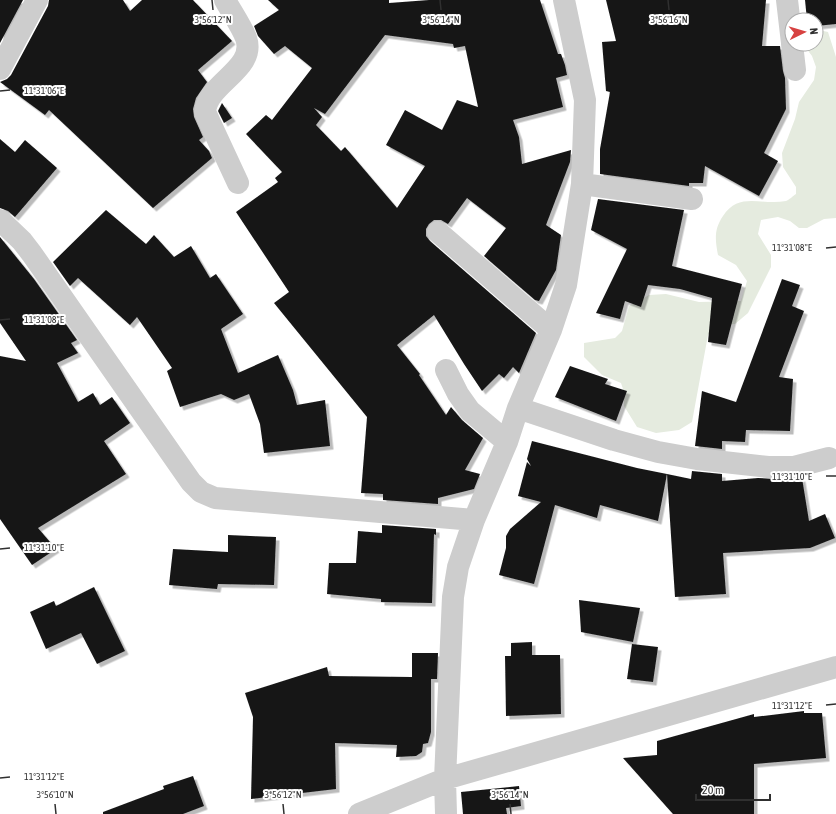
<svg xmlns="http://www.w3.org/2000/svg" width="836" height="814" font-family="'Asap Condensed',sans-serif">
<defs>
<filter id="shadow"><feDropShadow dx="3.5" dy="3.5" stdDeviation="0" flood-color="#0004"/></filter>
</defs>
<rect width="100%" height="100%" fill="#fff"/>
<path fill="#e5ebdf" d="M816 30H819L828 32 836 57V218L824 219 807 228H799L790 221 778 217 761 220 758 234 771 255V267L748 313 735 324 720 325 708 335 692 422 679 430 656 433 637 427 624 406V392L621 383 602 375 584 357V343L615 338 622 331 629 306 649 295 666 294 699 302 741 301 747 281 736 265 718 255C715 240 714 229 723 216 739 191 762 206 786 201 789 200 793 196 796 194V187L783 167 782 153 795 119 799 102 814 80 816 67 812 56 803 44H816Z"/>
<path fill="#171717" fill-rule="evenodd" filter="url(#shadow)" d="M0 0H23L0 43Z
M49 0H123L130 11 142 0H193L232 41 198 70 207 82 196 98 193 109 194 117 203 137 199 140 209 151 212 158 153 208 49 110 45 115 0 82 7 79 11 75 48 6Z
M268 0H389V3L429 0H540L558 54H561L565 65 567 75 556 78 563 107 513 120 519 137 522 164 571 150 570 162 546 225 561 235 556 270 539 301 535 300 484 256 506 228 467 198 448 224 441 220H434L429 224 426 229V236L430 241 536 333 519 373 513 367 504 378 499 374 482 391 464 364 434 315 397 345 420 374 419 375 446 415 451 407 462 420 483 438 465 470 480 474 474 489 438 498V504L383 500V494L361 493 367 417 274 303 289 292 236 212 278 182 275 178 282 172 246 134 266 115 272 120 312 68 285 46 274 54 258 36 254 26 279 10ZM385 35 453 44 454 48 465 46 478 107 457 100 442 130 405 110 386 145 425 166 397 208 345 147 341 151 316 125 322 117 314 108 325 114Z
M606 0H766L762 46H780L783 71 785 78 786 109 764 153 778 161 759 196 705 166 703 183H689V186L600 174V149L610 92 606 91 602 42 616 41Z
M805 0H836V24L816 26V20H807Z
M222 103 232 118 224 123 218 111Z
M0 139 15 152 25 140 57 168 15 217 8 211 0 208Z
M598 199 684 210 672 266 742 284 726 345 708 342 712 298 680 289 648 285 641 307 625 301 620 319 596 313 627 249 591 230Z
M106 210 146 244 154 235 174 257 191 246 210 278 216 274 243 314 221 329 238 373 278 355 293 390 297 405 325 400 330 446 264 453 260 424 249 394 234 400 221 394 180 407 167 371 172 368 137 317 130 325 78 278 70 286 53 262Z
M0 237 34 279 77 340 71 343 78 353 57 363 78 402 93 393 100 405 112 397 130 423 104 441 126 474 38 528 56 549 32 565 0 519V356L26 361 0 323Z
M782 279 800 285 792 306 804 311 779 377 793 379 790 431 746 430 745 442 722 441V449L695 446 702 391 736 402Z
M570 366 608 379 605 384 627 391 616 421 555 397Z
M532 441 637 468 667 474 658 521 600 505 597 518 555 505 534 584 499 575 506 548V536L510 529 541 502 518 496 527 462 531 466 527 459Z
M692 471 722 474V481L758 478 794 480 802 478 809 521 825 514 835 538 810 548 723 553 726 594 675 597 667 474 691 479Z
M382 525 436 529V535L434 534 432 603 381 602V599L327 594 329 563H356L358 531 382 533Z
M228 535 276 537 274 585 218 584 217 589 169 585 173 549 228 552Z
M94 587 125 651 97 664 81 633 46 649 30 612 54 601 56 606Z
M579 600 640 608 633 642 581 632Z
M532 642V655H560L561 714 506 716 505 656H511V643Z
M632 644 658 647 653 682 627 679Z
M412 653H438L437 679H431V732L428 743 423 744 422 752 416 756 396 757 397 745 335 743 336 789 251 799 253 717 245 693 327 667 329 676 412 677Z
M804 711V713H822L826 758 754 764V814H673L623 758 657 755V741L754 714V717Z
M193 776 204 806 183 814H103V812L164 789 163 786Z
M519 786 521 806 506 808 507 814H463L461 792Z"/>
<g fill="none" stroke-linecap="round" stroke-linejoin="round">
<path stroke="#cdcdcd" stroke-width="22" d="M225 0C231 11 242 27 246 38 257 69 207 83 205 112L238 183
M787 0 792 43
M792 44 795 70
M0 69 37 0
M582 184 692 199
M0 220 22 241 32 254 191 482 201 492 215 498 474 520 507 442 470 411 458 394 446 370
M438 232 551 330
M518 408 614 440 658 452 697 459 768 467H794L829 458
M507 442 518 408 551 330 566 285 582 184 585 100 564 0
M359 814 445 779 836 667
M446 814 445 779 453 597 458 567 474 520"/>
</g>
<path fill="none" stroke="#303030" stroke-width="1.5" d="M212 0 213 10M440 0 441 10M668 0 669 10M0 91 10 90M826 248 836 247M0 320 10 319M826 476H836M0 549 10 548M826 705 836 704M0 778 10 777M55 804 56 814M283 804 284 814M510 804 511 814"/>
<g font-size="10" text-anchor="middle" fill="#303030" stroke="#fff" stroke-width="4" stroke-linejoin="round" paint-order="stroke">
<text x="213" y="23">3°56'12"N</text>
<text x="441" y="23">3°56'14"N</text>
<text x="669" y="23">3°56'16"N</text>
<text x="44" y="94">11°31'06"E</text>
<text x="792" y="251">11°31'08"E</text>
<text x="44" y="323">11°31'08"E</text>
<text x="792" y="480">11°31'10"E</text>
<text x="44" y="551">11°31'10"E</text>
<text x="792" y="709">11°31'12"E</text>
<text x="44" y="780">11°31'12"E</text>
<text x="55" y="798">3°56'10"N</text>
<text x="283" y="798">3°56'12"N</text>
<text x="510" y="798">3°56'14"N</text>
</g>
<g transform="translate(804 32) rotate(85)"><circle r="19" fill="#ffffff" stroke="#acacac"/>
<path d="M0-3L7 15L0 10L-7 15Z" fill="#d74241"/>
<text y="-6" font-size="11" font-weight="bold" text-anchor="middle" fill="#303030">N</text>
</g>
<path d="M696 794v6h74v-6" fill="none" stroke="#303030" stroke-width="2"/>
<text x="702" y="794" font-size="12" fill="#303030" stroke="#ffffff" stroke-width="3" paint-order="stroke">20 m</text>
</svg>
